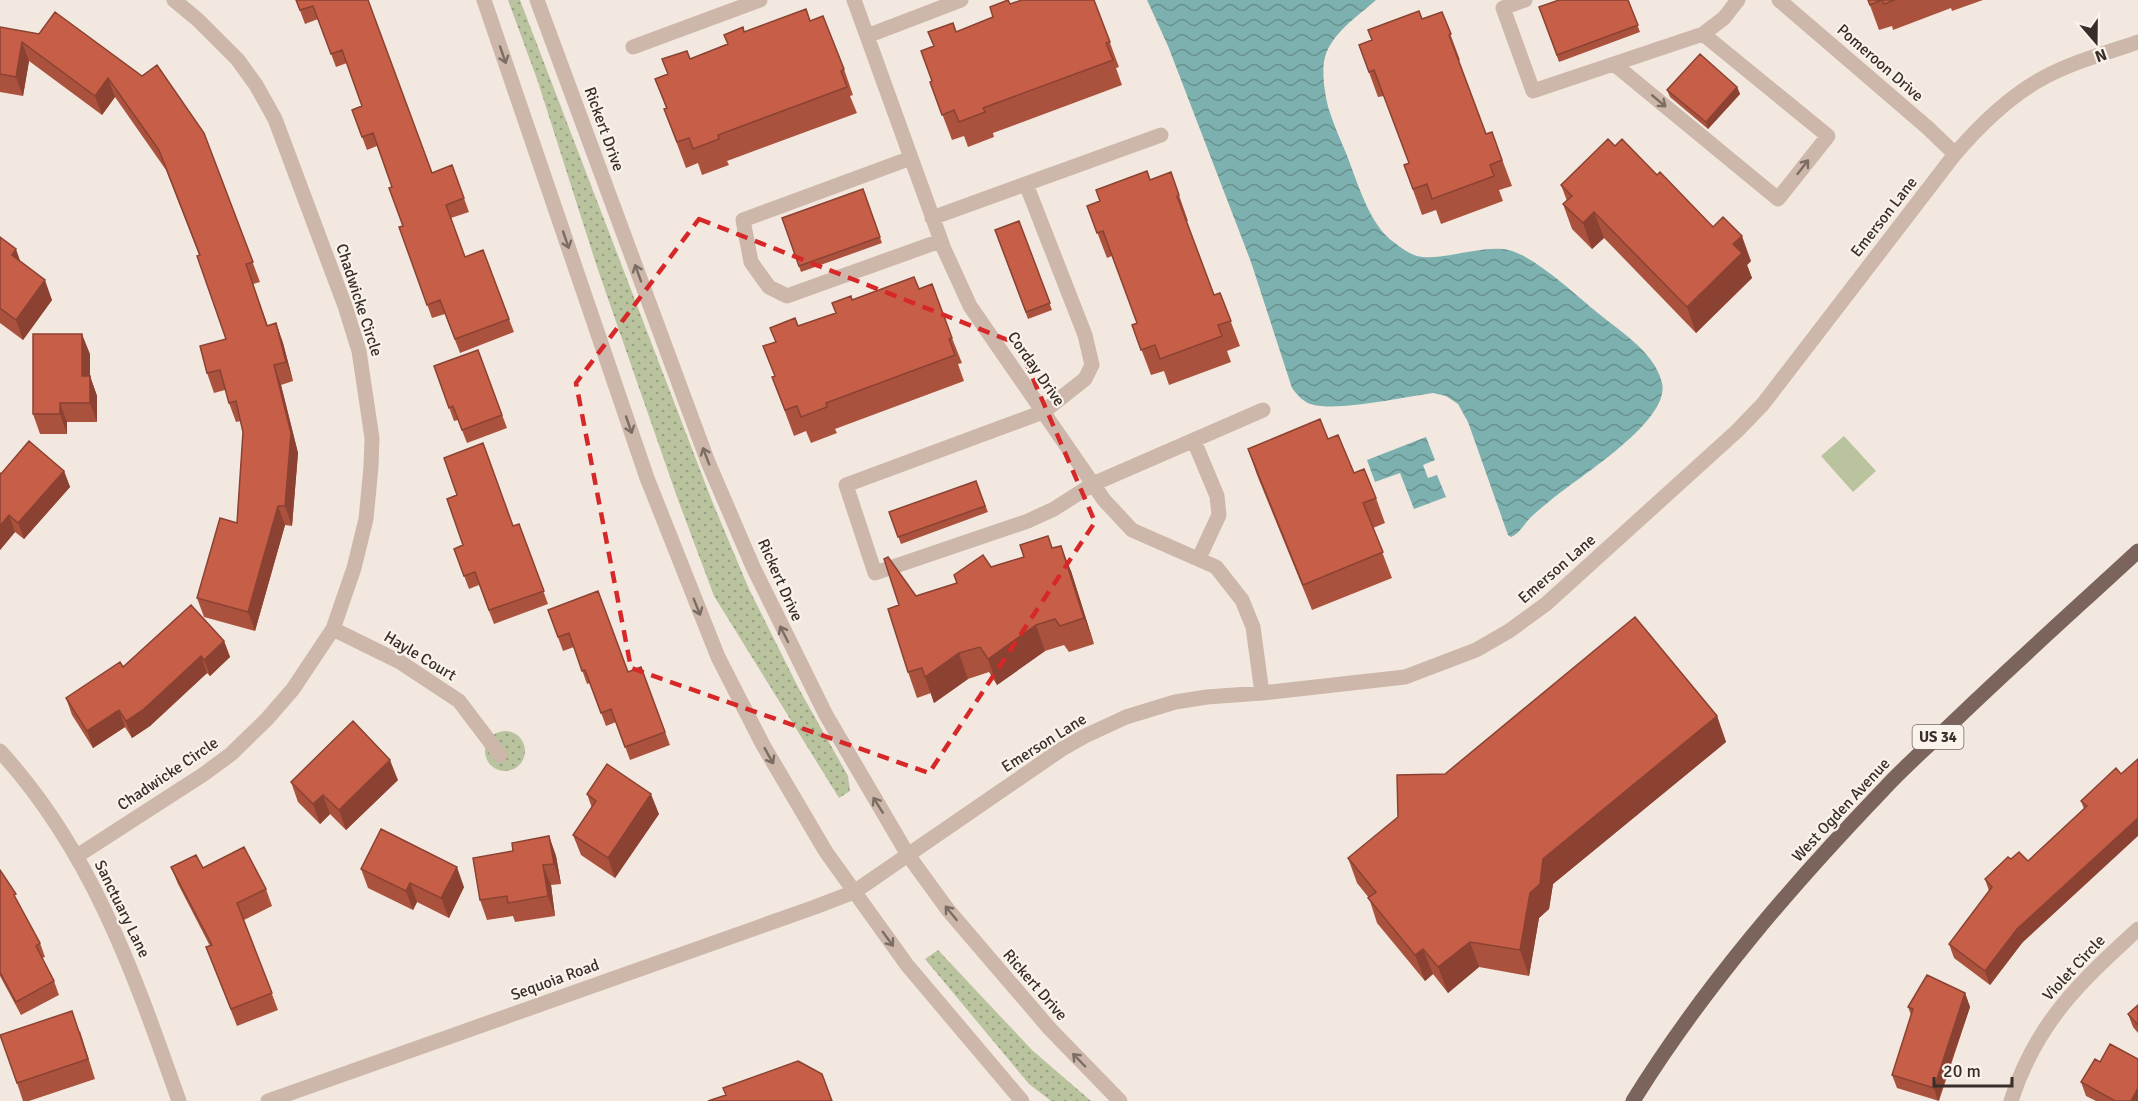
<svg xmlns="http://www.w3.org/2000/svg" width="2138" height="1101" font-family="Signika,sans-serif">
<defs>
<pattern id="grass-dots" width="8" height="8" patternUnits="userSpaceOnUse" patternTransform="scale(1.5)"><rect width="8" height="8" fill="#b9c39e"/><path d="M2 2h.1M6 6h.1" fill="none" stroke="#979f81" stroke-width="1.8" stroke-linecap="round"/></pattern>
<pattern id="water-waves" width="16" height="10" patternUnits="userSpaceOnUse" patternTransform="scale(1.5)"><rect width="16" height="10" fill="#7db1b0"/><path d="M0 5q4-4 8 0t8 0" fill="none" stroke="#67908f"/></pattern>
</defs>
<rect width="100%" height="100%" fill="#f3e8df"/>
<path fill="url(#grass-dots)" d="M508 0H520L712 501 749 589 799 689 848 776 850 791 839 798 714 596 677 497 597 267 538 82Z
M485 751a20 20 0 1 1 40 0a20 20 0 1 1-40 0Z
M938 950 1032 1050 1091 1101H1051L1029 1084 925 959Z"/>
<path fill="#b9c39e" d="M1844 436 1876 471 1853 492 1821 456Z"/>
<path fill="url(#water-waves)" d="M1147 0H1376C1358 16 1332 33 1325 57 1321 71 1325 96 1329 110 1334 125 1340 139 1346 153 1357 180 1369 226 1395 243 1400 247 1407 252 1414 255 1435 264 1481 244 1508 250 1531 254 1574 293 1593 309 1616 329 1655 351 1662 383 1671 421 1577 478 1551 500 1544 506 1537 511 1530 518 1524 524 1520 533 1511 537L1508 535 1468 422 1458 404 1446 396 1433 393C1404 397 1341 411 1314 405 1304 403 1298 396 1292 388L1251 262 1168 46Z
M1426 437 1435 460 1423 465 1428 478 1437 475 1446 497 1414 509 1400 473 1375 482 1367 460Z"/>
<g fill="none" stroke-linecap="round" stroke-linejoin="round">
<path stroke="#ccb7aa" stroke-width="15" d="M854 0 944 249 970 306 1104 500 1132 530 1216 567 1242 600 1253 627 1262 693
M1525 0 1503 8 1533 91 1703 34 1724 18 1738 0
M1779 0 1928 128 1955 154
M867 36 961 0
M633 47 760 0
M1614 64 1778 199 1828 136 1703 34
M911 158 743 220 751 262 769 287 787 296 940 241
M1026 184 1085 335 1092 365 1085 379 1043 412 846 485 875 573 1028 521 1054 509 1093 484 1263 410
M932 218 1161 135
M1194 441 1217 496 1219 515 1199 558
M333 629 400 662 459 701 500 755
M0 751C93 853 134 974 179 1101
M77 856 204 774 231 754 267 719 293 689 333 629 354 568 366 519 371 467 372 438 359 351 345 306 275 119 256 85 238 60 198 20 174 0
M268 1101 815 907 854 892 1062 749 1085 736 1126 717 1175 702 1207 697 1262 693 1405 677 1476 650 1509 631 1546 604 1737 431 1763 404 1955 154C1980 125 2008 97 2043 78 2072 62 2106 53 2138 42
M2011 1101C2036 1023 2080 982 2138 929"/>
<path stroke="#ccb7aa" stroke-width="15" d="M484 0 647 478 718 657 763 745 826 852 907 965 1022 1101
M537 0 708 462 753 567 826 715 908 855 948 910 1050 1029 1120 1101"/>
<path stroke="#7b645b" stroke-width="15" d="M1633 1101C1703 988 1791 886 1883 790 1902 769 1924 750 1945 730 2008 669 2073 611 2138 551"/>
</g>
<path fill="#ab523e" d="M296 0H368L432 173 452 165 469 212 451 218 465 257 483 250 514 332 460 353 445 314 432 318 399 227 403 226 392 187 377 146 367 150 352 110 362 106 347 63 336 67 318 19 305 24Z
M1094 0 1119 67 1116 68 1122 85 993 133 994 137 968 147 964 136 952 140 930 82 932 81 933 47 956 32 993 17 1010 4Z
M1628 0 1640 32 1559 62 1539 7Z
M1868 0H1983L1952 11 1951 8 1893 30 1892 26 1879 30Z
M1442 12 1460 60 1458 61 1486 134 1492 132 1512 186 1499 190 1503 201 1441 224 1436 210 1422 215 1404 165 1409 163 1384 96 1378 97 1359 45Z
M810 21 844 69 853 95 850 96 857 113 727 161 729 165 702 175 698 163 686 168 664 109 666 108 655 79 667 74 690 59 727 44 744 32Z
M0 27 39 34 204 133 260 282 253 284 268 326 276 323 283 343 293 381 281 385 298 453 292 526 285 525 255 631 204 617 197 598 237 523 243 432 241 421 236 422 229 403 225 390 214 393 207 373 226 339 199 255 166 170 115 97 102 115 29 61 23 96 0 92Z
M1737 87 1740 94 1708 129 1670 97 1667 90Z
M1615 146 1657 175 1751 261 1747 265 1752 278 1696 333 1604 238 1592 249 1572 229 1563 204 1567 201 1561 185Z
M1171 172 1188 221H1186L1214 295 1220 293 1240 346 1227 351 1231 362 1169 385 1164 371 1151 375 1132 325 1137 323 1112 256 1107 258 1087 206Z
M863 189 882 243 801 272 782 218Z
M1019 221 1052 310 1028 319 995 230Z
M0 237 52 300 23 340 0 323Z
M919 289 952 338 962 363 958 364 964 381 835 429 837 433 811 443 806 431 794 436 772 377H774L776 342 798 326 836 313 852 300Z
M478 350 507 428 467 443 458 420 454 421 434 366Z
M90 354V376L97 396V422H67V434H40L33 414Z
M1328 439 1354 473 1376 498 1385 523 1373 528 1392 578 1312 610 1257 475 1248 449Z
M64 471 70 487 24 539 15 532 0 550V473L1 474Z
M976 481 988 512 901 544 889 512Z
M519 524 548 604 494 624 479 585 469 589 454 549Z
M1053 548 1071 571 1094 644 1069 652 1064 645 1045 651 997 685 989 672 968 679 934 703 931 693 917 698 908 672 899 605 916 596 957 583 991 567Z
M548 610 628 672 641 667 670 745 630 760 616 722 606 726 590 683 587 684 574 647 563 651Z
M224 641 230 657 210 676 207 673 150 726 132 738 125 727 93 748 72 715 66 698 123 667Z
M1717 716 1726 742 1553 884 1549 909 1539 918 1529 976 1479 967 1448 993 1433 974 1425 981 1377 923 1369 898 1357 883 1348 858 1398 817 1445 774Z
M2121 774 2022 943 1990 985 1954 958 1949 944 1989 891 1985 879 2011 859 2028 861 2084 809 2081 801Z
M398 780 346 830 330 814 320 824 298 802 291 782Z
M587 794 659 814 615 878 581 855 573 835 592 808Z
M549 836 556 856 561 884 551 885 555 916 515 922 513 916 487 920 480 900 513 851Z
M171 867 266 889 272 906 244 920 278 1010 237 1026 206 947 210 946 178 884Z
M361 869 464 887 449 918 417 902 413 910 368 888Z
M0 870 40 943 45 957 42 958 54 981 59 995 21 1015 0 976Z
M1965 993 1970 1007 1939 1101 1897 1088 1892 1075 1911 1015 1908 1007Z
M2138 1005V1033L2133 1027 2128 1014Z
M80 1031 95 1079 29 1101H23L17 1083Z
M2100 1062 2138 1101H2096L2086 1096 2081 1082Z"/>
<path fill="#8b4232" d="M22 42 29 61 23 96 16 77Z
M108 78 115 97 102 115 95 96Z
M1737 87 1740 94 1708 129 1706 122Z
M1594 212 1604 238 1592 249 1583 223Z
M1742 236 1751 261 1747 265 1752 278 1696 333 1687 307 1733 244Z
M16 249 23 269 12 255Z
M45 280 52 300 23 340 16 320Z
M276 323 283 343 293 381 286 362Z
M82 334 90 354V395L82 376Z
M274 365 281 385 298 453 292 526 285 506Z
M90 376 97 396V422L90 403Z
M60 403 67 422V434L60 414Z
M64 471 70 487 24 539 18 523Z
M278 506 285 525 255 631 248 612Z
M9 515 15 532 0 550V526Z
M1061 546 1071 571 1094 644 1084 618Z
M1036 625 1045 651 997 685 988 659Z
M224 641 230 657 210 676 204 660Z
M959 653 968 679 934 703 925 677Z
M201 656 207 673 150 726 132 738 126 721Z
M119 710 125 727 93 748 87 731Z
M1717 716 1726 742 1553 884 1549 909 1539 918 1529 976 1520 950 1530 893 1543 859Z
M390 760 398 780 346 830 339 810Z
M651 794 659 814 615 878 608 858Z
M323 795 330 814 320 824 313 804Z
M2138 818V836L2022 943 1990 985 1985 971 2017 929Z
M549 836 556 856 561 884 554 864Z
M543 865 551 885 555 916 548 896Z
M457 867 464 887 449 918 441 898Z
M410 883 417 902 413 910 406 891Z
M1470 942 1479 967 1448 993 1438 967Z
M1423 949 1433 974 1425 981 1415 955Z
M1965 993 1970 1007 1938 1101 1934 1088Z
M2138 1088V1101H2131Z"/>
<path fill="#c75f48" stroke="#8b4232" stroke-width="1.5" d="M296 0H368L432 173 452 165 464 198 446 205 465 257 483 250 509 319 455 339 440 300 427 305 399 227 403 226 389 188 392 187 373 133 362 137 352 110 362 106 342 50 331 54 313 6 300 10Z
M1008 0 1010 4 1022 0H1094L1110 42 1106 43 1113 60 983 108 985 112 959 122 954 110 942 115 930 82 932 81 921 51 934 46 928 32 953 23 956 32 993 17 990 7Z
M1559 0H1628L1638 25 1557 55 1539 7Z
M1868 0H1895L1884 4 1882 0 1870 5Z
M806 9 810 21 823 16 844 69 841 71 847 87 718 135 719 139 693 149 689 138 677 142 664 109 667 108 655 79 668 74 662 59 687 51 690 59 728 44 724 35 743 27 744 32Z
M1419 11 1422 19 1442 12 1451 34 1449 35 1486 134 1492 132 1502 160 1490 165 1494 176 1432 199 1427 184 1413 189 1404 165 1409 163 1374 70 1369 72 1359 45 1372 40 1368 30Z
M55 12 142 76 157 65 204 133 253 262 246 264 267 326 276 323 286 362 274 365 291 433 285 506H278L248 612 197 598 220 518 237 523 243 432 236 401 229 403 220 370 207 373 200 346 226 339 197 256 200 255 159 150 108 78 95 96 22 42 16 77 0 74V27L39 34Z
M1700 54 1737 87 1706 122 1667 90Z
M1608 139 1615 146 1622 139 1657 175 1660 172 1713 227 1723 217 1742 236 1733 244 1742 253 1687 307 1594 212 1583 223 1563 204 1572 196 1561 185Z
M1147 171 1150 180 1171 172 1179 195 1177 196 1214 295 1220 293 1231 321 1218 325 1222 336 1160 359 1155 345 1141 350 1132 325 1137 323 1103 231 1097 233 1087 206 1100 201 1096 190Z
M863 189 880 237 799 266 782 218Z
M1019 221 1050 303 1026 312 995 230Z
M0 237 16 249 12 255 45 280 16 320 0 308Z
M914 277 919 289 932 284 952 338 949 339 955 355 826 403 827 407 801 417 797 406 785 410 772 377 775 376 763 346 776 342 770 328 795 318 798 326 836 313 832 303 851 296 852 300Z
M33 334H82V376H90V403H60V414H33Z
M478 350 502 415 462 430 453 406 449 408 434 366Z
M1320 419 1328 439 1338 435 1354 473 1364 469 1376 498 1363 503 1383 552 1303 585 1248 449Z
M29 441 64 471 18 523 9 515 0 526V473L1 474Z
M483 443 513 526 519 524 544 591 489 610 475 572 464 576 454 549 463 545 447 499 457 495 444 458Z
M976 481 985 506 898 537 889 512Z
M1048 536 1052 548 1061 546 1084 618 1060 626 1055 619 1036 625 988 659 980 647 959 653 925 677 922 668 908 672 888 609 899 605 884 559 888 557 916 596 957 583 954 575 983 555 991 567 1024 557 1020 545Z
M598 591 628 672 641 667 665 732 625 747 611 709 601 713 585 670 582 671 569 633 558 637 548 610Z
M191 605 224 641 204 660 201 656 144 709 126 721 119 710 87 731 66 698 120 662 123 667Z
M1635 617 1717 716 1543 859 1540 884 1530 893 1520 950 1470 942 1438 967 1423 949 1415 955 1368 898 1376 892 1348 858 1398 817 1397 775 1445 774Z
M353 721 390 760 339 810 323 795 313 804 291 782Z
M2138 759V818L2017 929 1985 971 1949 944 1992 887 1985 879 2008 857 2011 859 2019 852 2028 861 2087 806 2081 801 2116 768 2121 774Z
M607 764 651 794 608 858 573 835 596 801 587 794Z
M381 829 457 867 441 898 410 883 406 891 361 869Z
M549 836 554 864 543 865 548 896 508 903 507 896 480 900 473 858 513 851 512 843Z
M244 847 266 889 237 903 272 993 231 1009 206 947 212 945 171 867 196 855 203 868Z
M0 870 16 894 14 895 40 943 36 946 54 981 16 1002 0 972Z
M1927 975 1965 993 1934 1088 1892 1075 1913 1009 1908 1007Z
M2138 1005V1025L2128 1014Z
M72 1011 88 1059 17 1083 0 1035Z
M2110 1044 2138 1059V1088L2131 1101H2115L2081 1082 2095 1059 2100 1062Z
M798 1061 822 1074 832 1101H708L726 1095 723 1088Z"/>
<defs><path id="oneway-shaft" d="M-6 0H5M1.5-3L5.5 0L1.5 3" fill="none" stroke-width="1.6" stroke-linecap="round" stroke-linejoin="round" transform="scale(1.5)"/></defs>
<g stroke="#7b6c64">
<use href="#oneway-shaft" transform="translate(503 55) rotate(71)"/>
<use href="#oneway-shaft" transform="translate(1659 101) rotate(40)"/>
<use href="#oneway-shaft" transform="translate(1803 167) rotate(-52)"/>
<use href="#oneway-shaft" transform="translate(566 240) rotate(71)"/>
<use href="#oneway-shaft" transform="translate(638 273) rotate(-110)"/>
<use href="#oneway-shaft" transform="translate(629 425) rotate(71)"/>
<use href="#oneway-shaft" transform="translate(706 456) rotate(-111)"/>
<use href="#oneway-shaft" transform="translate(697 607) rotate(68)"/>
<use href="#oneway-shaft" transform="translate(784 634) rotate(-117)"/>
<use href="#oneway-shaft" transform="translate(769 756) rotate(61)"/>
<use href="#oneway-shaft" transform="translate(878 805) rotate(-122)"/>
<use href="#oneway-shaft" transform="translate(951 913) rotate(-129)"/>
<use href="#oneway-shaft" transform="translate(888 939) rotate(54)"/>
<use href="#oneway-shaft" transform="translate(1079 1060) rotate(-134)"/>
</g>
<path fill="none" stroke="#d62828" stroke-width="4.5" stroke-dasharray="12 8" stroke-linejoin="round" d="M699 219 1018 344 1095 522 929 773 631 668 576 383Z"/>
<g text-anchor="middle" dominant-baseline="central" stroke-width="4.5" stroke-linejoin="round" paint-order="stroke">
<rect fill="#faf3eb" stroke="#736964" stroke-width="1.5" x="1912.5" y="725" width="51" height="24" rx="4.5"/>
<g font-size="15" font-weight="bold" fill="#392e2a">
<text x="1938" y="737">US 34</text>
</g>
<g font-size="16" fill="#392e2a" stroke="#faf3eb">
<text transform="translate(1880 63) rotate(41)">Pomeroon Drive</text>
<text transform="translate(604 129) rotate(70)">Rickert Drive</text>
<text transform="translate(1884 217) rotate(-52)">Emerson Lane</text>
<text transform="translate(359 300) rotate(72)">Chadwicke Circle</text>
<text transform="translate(1036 369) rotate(55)">Corday Drive</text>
<text transform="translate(1557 569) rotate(-41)">Emerson Lane</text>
<text transform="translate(780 580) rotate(66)">Rickert Drive</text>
<text transform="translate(420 656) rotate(31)">Hayle Court</text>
<text transform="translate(1044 743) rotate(-32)">Emerson Lane</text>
<text transform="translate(168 774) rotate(-34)">Chadwicke Circle</text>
<text transform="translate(1841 810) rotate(-47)">West Ogden Avenue</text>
<text transform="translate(122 909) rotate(64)">Sanctuary Lane</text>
<text transform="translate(2074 968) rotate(-47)">Violet Circle</text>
<text transform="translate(555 980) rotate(-20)">Sequoia Road</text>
<text transform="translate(1035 985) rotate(49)">Rickert Drive</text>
</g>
</g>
<g transform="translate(2096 42) rotate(160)" stroke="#faf3eb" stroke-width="4.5" paint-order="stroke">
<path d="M0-4.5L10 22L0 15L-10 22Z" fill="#392e2a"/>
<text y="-9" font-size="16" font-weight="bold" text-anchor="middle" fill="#392e2a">N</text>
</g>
<path d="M1934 1077v9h78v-9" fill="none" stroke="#392e2a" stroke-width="3"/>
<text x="1943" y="1077" font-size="18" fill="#392e2a" stroke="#faf3eb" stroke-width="4.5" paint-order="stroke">20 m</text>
</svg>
